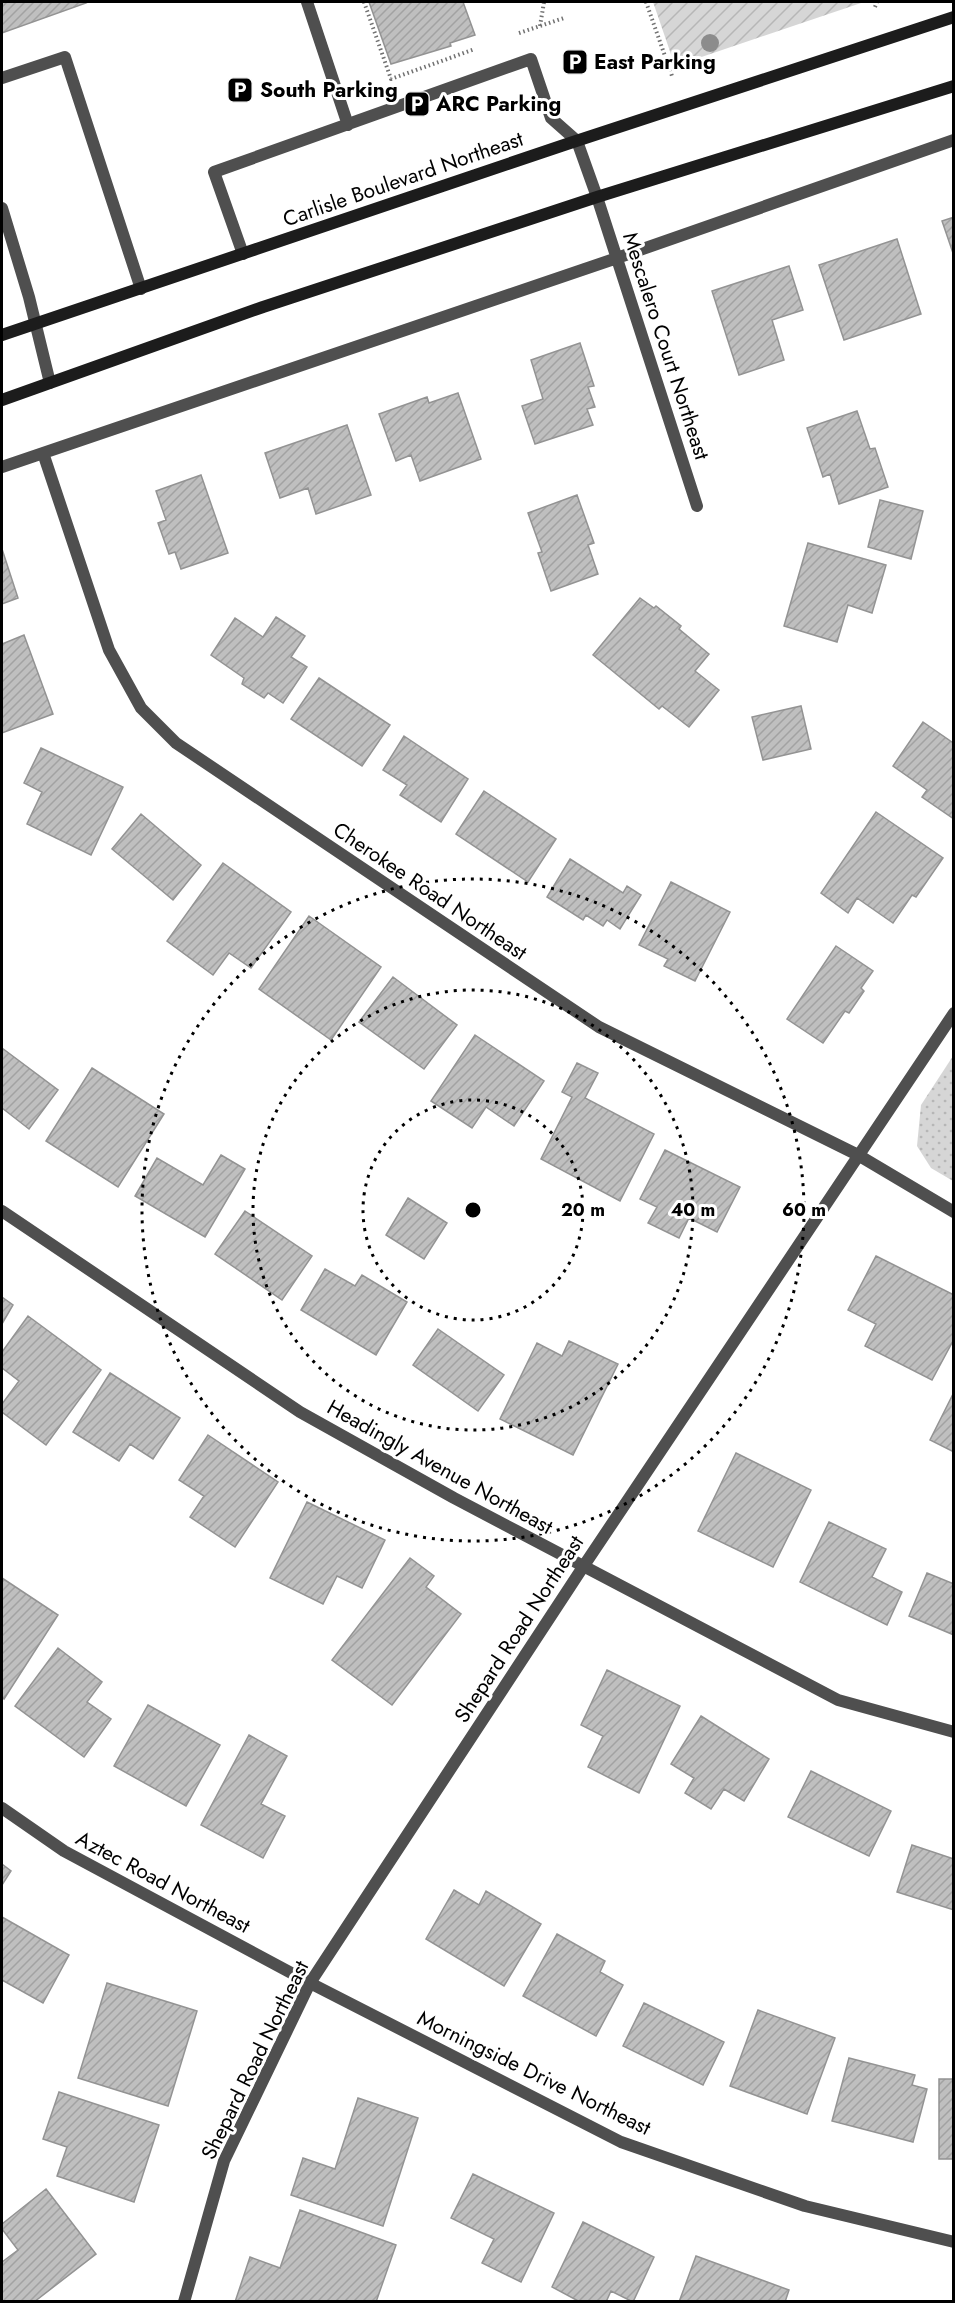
<svg xmlns="http://www.w3.org/2000/svg" width="955" height="2303" font-family="Jost,sans-serif">
<defs>
<pattern id="park-dots" width="8" height="8" patternUnits="userSpaceOnUse" patternTransform="scale(1.5)"><rect width="8" height="8" fill="#d6d6d6"/><path d="M2 2h.1M6 6h.1" fill="none" stroke="#b6b6b6" stroke-width="1.8" stroke-linecap="round"/></pattern>
<pattern id="garden-furrows" width="10" height="10" patternUnits="userSpaceOnUse" patternTransform="scale(1.5)"><rect width="10" height="10" fill="#d6d6d6"/><path d="M-1 1l2-2M0 10L10 0M9 11l2-2" fill="none" stroke="#b6b6b6"/></pattern>
<pattern id="building-hatch" width="6" height="6" patternUnits="userSpaceOnUse" patternTransform="scale(1.5)"><rect width="6" height="6" fill="#bfbfbf"/><path d="M-1 1l2-2M0 6l6-6M5 7l2-2" fill="none" stroke="#a2a2a2"/></pattern>
</defs>
<rect width="100%" height="100%" fill="#fff"/>
<path fill="url(#park-dots)" d="M953 1056V1181L931 1168 917 1146 921 1105Z"/>
<path fill="url(#garden-furrows)" d="M653 2H864L675 66Z"/>
<path fill="url(#building-hatch)" stroke="#939393" stroke-width="1.5" d="M2 2H85L86 3 2 33Z
M369 2H463L475 35 450 43 451 46 391 64Z
M954 217V256L942 221Z
M897 239 921 314 844 340 819 265Z
M789 266 803 310 772 320 784 360 739 375 712 291Z
M580 343 594 386 588 387 595 407 587 409 593 425 535 444 522 406 543 399 531 360Z
M458 393 481 459 420 481 411 455 396 461 379 414 427 397 429 403Z
M857 411 870 449 875 448 888 487 839 504 830 474 823 477 807 428Z
M347 425 371 495 316 514 308 488 280 498 265 453Z
M201 475 228 553 181 569 175 552 169 554 158 523 166 520 156 491Z
M577 495 594 543 588 545 598 574 551 591 538 553 542 552 528 513Z
M880 500 923 511 911 559 868 547Z
M808 543 886 565 872 613 848 605 837 642 784 626Z
M2 549 18 598 2 604Z
M640 598 654 608 656 606 681 626 679 629 709 654 695 671 719 690 689 727 662 706 659 709 593 655Z
M276 617 305 636 291 657 307 667 283 703 268 693 264 698 242 684 244 678 211 655 235 618 263 637Z
M24 635 53 714 2 733V644Z
M319 678 390 725 362 766 291 719Z
M801 706 811 749 763 760 752 717Z
M923 722 952 742 954 740V819L922 797 927 790 893 766Z
M404 736 468 779 441 822 400 795 407 785 383 770Z
M41 748 123 787 91 855 27 824 42 792 24 783Z
M484 791 556 839 528 882 456 834Z
M876 812 943 858 916 897 912 895 893 923 857 898 848 913 821 893Z
M141 814 201 865 173 900 112 849Z
M570 859 623 893 627 886 641 895 620 929 607 920 603 926 586 915 583 920 547 897Z
M223 863 291 912 251 968 229 953 213 975 167 941Z
M671 882 730 912 695 981 664 966 668 959 639 945Z
M309 916 381 967 331 1040 259 989Z
M836 946 873 971 861 988 864 991 849 1013 845 1011 823 1043 787 1019Z
M393 977 457 1025 424 1069 359 1022Z
M475 1035 544 1081 514 1126 486 1107 472 1128 431 1101Z
M2 1048 58 1090 29 1129 2 1108Z
M577 1063 598 1073 585 1098 654 1134 620 1201 541 1159 572 1097 562 1092Z
M92 1068 164 1114 118 1187 46 1141Z
M665 1150 740 1187 717 1232 689 1218 679 1238 648 1223 657 1207 640 1199Z
M221 1155 245 1169 205 1237 135 1196 157 1158 203 1185Z
M408 1198 447 1223 424 1259 386 1235Z
M245 1211 312 1256 282 1300 215 1254Z
M876 1256 954 1295V1339L932 1380 865 1346 876 1324 848 1310Z
M325 1269 355 1286 362 1275 407 1302 376 1355 301 1310Z
M2 1297 13 1305 2 1324Z
M28 1316 101 1370 46 1445 2 1412V1404L19 1381 2 1368V1352Z
M438 1329 504 1375 478 1411 413 1365Z
M569 1341 618 1364 573 1455 500 1419 537 1343 562 1356Z
M110 1373 180 1418 153 1459 130 1444 119 1461 73 1432Z
M954 1392V1452L930 1440Z
M208 1435 278 1482 235 1547 190 1517 204 1496 179 1480Z
M736 1453 811 1490 773 1567 698 1531Z
M307 1502 385 1540 362 1588 337 1576 323 1604 270 1578Z
M829 1522 886 1549 872 1577 902 1592 887 1625 800 1582Z
M410 1558 434 1576 426 1587 461 1614 392 1705 332 1660Z
M927 1573 954 1584V1635L909 1616Z
M2 1578 58 1615 4 1699 2 1697Z
M58 1648 102 1682 87 1702 111 1719 84 1757 15 1706Z
M607 1670 680 1706 639 1793 588 1767 603 1736 581 1725Z
M148 1705 220 1745 186 1806 114 1766Z
M701 1716 769 1759 744 1801 724 1789 711 1809 685 1793 694 1778 671 1764Z
M249 1735 287 1756 261 1804 285 1816 263 1858 201 1825Z
M811 1771 891 1811 869 1856 788 1817Z
M912 1845 954 1859V1910L897 1892Z
M2 1864 11 1871 2 1885Z
M454 1890 479 1905 486 1891 541 1924 504 1986 426 1939Z
M2 1917 69 1955 43 2003 2 1980Z
M557 1934 605 1961 600 1972 623 1985 596 2036 523 1996Z
M107 1983 197 2011 168 2106 78 2078Z
M644 2003 724 2042 703 2085 623 2046Z
M758 2010 835 2038 807 2114 730 2086Z
M849 2058 915 2075 912 2085 927 2089 913 2142 832 2121Z
M939 2079H954V2159H939Z
M59 2092 159 2125 134 2202 57 2176 67 2147 43 2139Z
M358 2098 418 2118 383 2226 291 2195 303 2158 335 2169Z
M473 2174 554 2213 521 2282 482 2263 494 2239 451 2218Z
M46 2189 96 2254 34 2302H2V2262L18 2250 2 2229V2224Z
M300 2210 396 2245 376 2302H235L250 2257 280 2268Z
M583 2222 654 2257 633 2302 611 2291 606 2302H580L552 2287Z
M696 2256 789 2290 785 2302H679Z"/>
<g fill="none" stroke-linecap="round" stroke-linejoin="round">
<path stroke="#717171" stroke-width="4" stroke-dasharray="1.5 3" stroke-linecap="butt" d="M364 2 391 79 475 49
M646 2 672 76
M875 7 877 2
M540 26 544 2
M519 33 564 18"/>
<path stroke="#4f4f4f" stroke-width="12" d="M307 2 348 125
M2 78 65 57 141 289
M2 208 29 297 50 383
M243 254 214 172 531 59 551 118 577 141"/>
<path stroke="#4f4f4f" stroke-width="12" d="M577 141 597 197 697 506
M43 453 109 650 141 708 176 743 599 1027 858 1155 954 1212
M2 467 617 258 954 140
M2 1211 300 1412 454 1498 838 1700 954 1732
M2 1808 64 1851 310 1983 621 2142 805 2206 954 2242
M184 2302 224 2161 310 1983 583 1567 954 1013"/>
<path stroke="#1c1c1c" stroke-width="12" d="M2 335 567 144 954 17
M2 400 263 307 597 197 954 86"/>
</g>
<circle fill="#8c8c8c" cx="710" cy="43" r="9"/>
<g fill="none" stroke="#000" stroke-width="3" stroke-dasharray="3 6">
<circle cx="473" cy="1210" r="110"/>
<circle cx="473" cy="1210" r="220"/>
<circle cx="473" cy="1210" r="331"/>
</g>
<defs>
<g id="parking-square" transform="scale(1.35)"><rect x="-9" y="-9" width="18" height="18" rx="4" fill="#000" stroke="#fff"/><path d="M-3.5-5.5H1a3.5 3.5 0 0 1 0 7H-1V5.5H-3.5ZM-1-3.4V-.6H.8a1.4 1.4 0 0 0 0-2.8Z" fill="#fff"/></g>
</defs>
<g fill-rule="evenodd">
<use href="#parking-square" x="575" y="62"/>
<use href="#parking-square" x="240" y="90"/>
<use href="#parking-square" x="417" y="104"/>
</g>
<g text-anchor="middle" dominant-baseline="central" stroke-width="6" stroke-linejoin="round" paint-order="stroke">
<g font-size="21" font-weight="bold" fill="#000" stroke="#fff" text-anchor="start">
<text x="594" y="62">East Parking</text>
<text x="260" y="90">South Parking</text>
<text x="436" y="104">ARC Parking</text>
</g>
<g font-size="21" fill="#000" stroke="#fff">
<text transform="translate(403 179) rotate(-19)">Carlisle Boulevard Northeast</text>
<text transform="translate(666 346) rotate(72)">Mescalero Court Northeast</text>
<text transform="translate(430 891) rotate(34)">Cherokee Road Northeast</text>
<text transform="translate(440 1467) rotate(29)">Headingly Avenue Northeast</text>
<text transform="translate(519 1629) rotate(-57)">Shepard Road Northeast</text>
<text transform="translate(163 1882) rotate(28)">Aztec Road Northeast</text>
<text transform="translate(255 2060) rotate(-64)">Shepard Road Northeast</text>
<text transform="translate(534 2073) rotate(26)">Morningside Drive Northeast</text>
</g>
</g>
<circle cx="473" cy="1210" r="9" fill="#000" stroke="#fff" stroke-width="3"/>
<g font-size="18" text-anchor="middle" font-weight="bold" fill="#000" stroke="#fff" stroke-width="6" stroke-linejoin="round" paint-order="stroke">
<text x="583" y="1216">20 m</text>
<text x="693" y="1216">40 m</text>
<text x="804" y="1216">60 m</text>
</g>
<rect width="955" height="2303" fill="none" stroke="#000000" stroke-width="6"/>
</svg>
